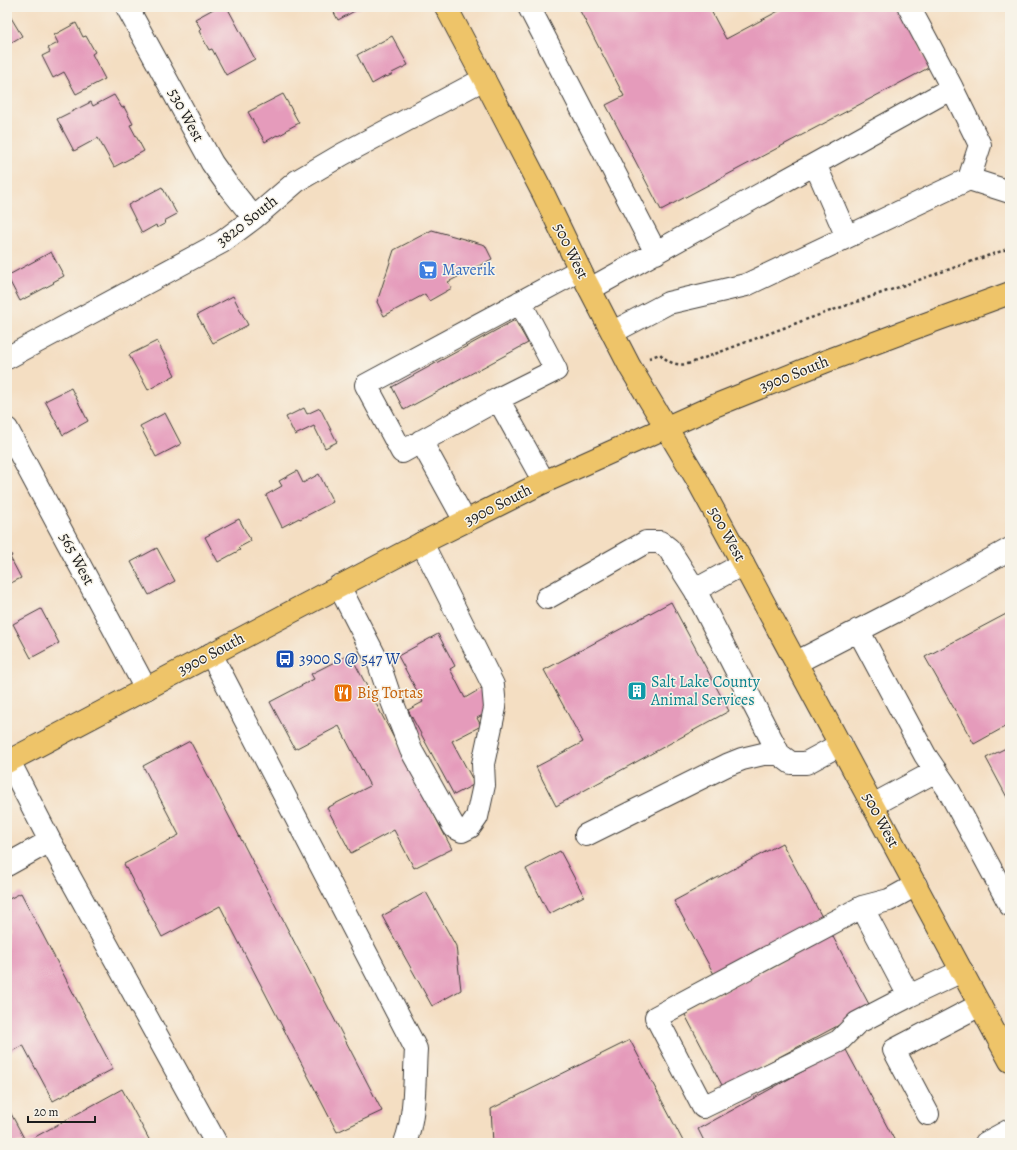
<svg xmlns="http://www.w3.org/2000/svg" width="1017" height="1150" font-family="Alegreya,serif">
<rect width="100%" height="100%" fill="#f7f3e8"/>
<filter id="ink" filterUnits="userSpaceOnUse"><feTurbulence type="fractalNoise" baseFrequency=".025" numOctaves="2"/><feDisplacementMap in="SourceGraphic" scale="8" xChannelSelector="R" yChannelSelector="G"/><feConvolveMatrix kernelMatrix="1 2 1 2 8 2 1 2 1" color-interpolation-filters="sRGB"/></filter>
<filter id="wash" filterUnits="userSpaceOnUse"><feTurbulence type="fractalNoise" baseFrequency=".012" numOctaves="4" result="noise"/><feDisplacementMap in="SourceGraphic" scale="16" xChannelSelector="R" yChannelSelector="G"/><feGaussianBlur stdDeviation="0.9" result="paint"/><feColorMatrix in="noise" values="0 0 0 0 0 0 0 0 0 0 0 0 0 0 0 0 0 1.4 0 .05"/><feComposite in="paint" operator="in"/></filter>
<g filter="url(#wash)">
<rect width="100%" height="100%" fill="#f4dec2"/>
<g id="blocks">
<path fill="#e59bbb" d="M217 7H227L255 59 226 75 212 49 209 50 199 31 201 29 195 19Z
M331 7H362L338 20Z
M578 7H709L726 39 786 7H898L930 67 661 210 606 105 624 96Z
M7 11 22 36 7 45Z
M76 23 83 37 86 36 95 52 92 54 105 79 76 94 64 72 53 78 42 56 50 52 48 48 58 43 54 35Z
M392 36 408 65 392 73 393 74 387 77 386 76 372 84 357 55Z
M283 94 299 123 286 130 287 131 278 136 277 135 265 142 248 112Z
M114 95 122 108 124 107 133 124 130 125 144 151 114 167 98 138 74 151 57 119 91 102 93 106Z
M162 187 177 214 164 221 166 223 157 228 156 225 142 233 128 205Z
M432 230 485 245 492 259 448 282 452 288 429 301 425 294 384 316 377 302 394 250Z
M51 252 64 276 53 282 54 283 20 301 7 276Z
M233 296 248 325 213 343 197 315Z
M515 320 528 343 404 410 392 387Z
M157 341 175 375 148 390 129 355Z
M71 388 88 421 63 435 45 401Z
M304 408 307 414 320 408 337 442 325 448 314 426 295 435 286 417Z
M165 413 181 444 156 457 140 426Z
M297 471 303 483 319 474 333 502 300 519 299 518 282 527 266 495 282 486 279 481Z
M239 519 251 541 238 548 240 550 218 562 205 537Z
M7 547 12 556 10 557 21 578 7 585Z
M157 548 175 581 149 595 131 562Z
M671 602 729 711 556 806 536 767 583 742 544 670Z
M41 609 59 643 31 658 13 624Z
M1010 612V724L974 744 925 657Z
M438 634 455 666 450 669 465 698 482 688 494 709 477 718 481 726 452 741 475 784 454 795 408 710 423 702 398 656Z
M350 654 452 849 414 868 394 830 351 853 327 808 370 786 339 726 295 749 270 702 314 679 311 674Z
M190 741 382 1111 337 1132 220 906 162 937 124 864 179 835 143 766Z
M1010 746V803L986 758Z
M782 843 822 917 715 976 674 901Z
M560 851 584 896 549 914 526 869Z
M426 892 456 946 461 990 432 1006 382 916Z
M21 893 113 1069 53 1101 23 1045 7 1054V900Z
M832 935 871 1008 723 1087 684 1013Z
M630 1040 684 1143H493L491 1109Z
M845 1048 896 1143H705L698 1129Z
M122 1089 151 1143H7V1106L26 1142Z"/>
</g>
</g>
<g filter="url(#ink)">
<use href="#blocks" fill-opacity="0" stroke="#3c3935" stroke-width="1"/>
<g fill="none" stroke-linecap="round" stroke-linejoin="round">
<g stroke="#3c3935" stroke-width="24">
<path id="minor" d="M127 7 212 163 229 187 254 218
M529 7 656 253
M815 164 847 237
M969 179 1010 192
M590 289 952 88 909 7
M520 302 556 370 498 399 402 452 366 385 580 270
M613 332 668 303 746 285 969 179 980 145 952 88
M7 358 222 242 254 218 297 181 343 154 484 79
M498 399 544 482
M7 429 146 689
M421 441 465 521
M339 586 379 664 388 691 411 750 454 827 462 831 470 827 477 817 484 785 483 764 495 708 493 685 422 543
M695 590 743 564
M547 598 646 542H660L669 549 695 590 779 754
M858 630 925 755 948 789 1010 905
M211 654 416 1049C414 1080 416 1114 405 1143
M797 662 908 605 1010 549
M9 761 50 841 216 1143
M873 805 936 771
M586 835 727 765 742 759 763 754H779L791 763H806L841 744
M7 865 50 841
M916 885 889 900 862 907 656 1017 703 1107 839 1041 857 1023 909 996 962 971
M862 907 909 996
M928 1114 894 1050 980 1005
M986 1143 1010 1130"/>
</g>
<g stroke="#3c3935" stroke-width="24">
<path id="major" d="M446 7 484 79 544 195 580 270 630 367 695 476 743 564 1010 1061
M7 762 422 543 544 482 714 406 824 362 920 326 1010 293"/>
</g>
<path stroke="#3c3935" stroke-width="2.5" stroke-dasharray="3 3" stroke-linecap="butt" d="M649 358 660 354C669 363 678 367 691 363L802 321 1010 248"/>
<use href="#minor" stroke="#fff" stroke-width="22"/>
<use href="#major" stroke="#eec469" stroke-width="22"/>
</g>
</g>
<defs>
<g id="supermarket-square" transform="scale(1)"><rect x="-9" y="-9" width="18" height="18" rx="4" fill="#3f7fe0" stroke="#f7f3e8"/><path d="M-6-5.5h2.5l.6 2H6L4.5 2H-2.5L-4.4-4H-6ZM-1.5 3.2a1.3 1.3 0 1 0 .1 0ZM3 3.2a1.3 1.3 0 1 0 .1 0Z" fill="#fff"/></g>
<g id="bus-square" transform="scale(1)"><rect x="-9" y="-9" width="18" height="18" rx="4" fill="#1a4fb4" stroke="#f7f3e8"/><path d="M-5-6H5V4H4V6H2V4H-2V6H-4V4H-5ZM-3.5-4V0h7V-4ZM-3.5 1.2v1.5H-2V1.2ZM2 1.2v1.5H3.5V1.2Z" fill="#fff"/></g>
<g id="building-square" transform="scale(1)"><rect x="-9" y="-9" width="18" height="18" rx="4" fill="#0f9aa8" stroke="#f7f3e8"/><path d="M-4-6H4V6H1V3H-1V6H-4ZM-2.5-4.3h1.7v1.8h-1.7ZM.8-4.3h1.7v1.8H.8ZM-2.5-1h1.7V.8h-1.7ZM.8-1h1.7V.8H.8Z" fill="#fff"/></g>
<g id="restaurant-square" transform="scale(1)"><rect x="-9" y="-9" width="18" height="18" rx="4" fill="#e8710a" stroke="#f7f3e8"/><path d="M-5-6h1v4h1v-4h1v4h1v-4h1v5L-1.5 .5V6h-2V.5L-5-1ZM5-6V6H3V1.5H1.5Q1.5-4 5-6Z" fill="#fff"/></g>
</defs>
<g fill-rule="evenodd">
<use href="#supermarket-square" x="428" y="270"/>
<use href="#bus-square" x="285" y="659"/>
<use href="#building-square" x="637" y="691"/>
<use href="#restaurant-square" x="343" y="693"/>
</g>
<g text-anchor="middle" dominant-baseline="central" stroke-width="3" stroke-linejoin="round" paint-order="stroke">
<g font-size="16" fill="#1c1c1c" stroke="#f7f3e8">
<text transform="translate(186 115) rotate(62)">530 West</text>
<text transform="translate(247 221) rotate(-38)">3820 South</text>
<text transform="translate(571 251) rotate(64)">500 West</text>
<text transform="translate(794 374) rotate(-22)">3900 South</text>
<text transform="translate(498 505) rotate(-27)">3900 South</text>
<text transform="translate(727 534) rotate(61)">500 West</text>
<text transform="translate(77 559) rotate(62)">565 West</text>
<text transform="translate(211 654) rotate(-28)">3900 South</text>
<text transform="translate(881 820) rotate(62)">500 West</text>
</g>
<g font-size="16" fill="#366cbe" stroke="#f7f3e8" text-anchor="start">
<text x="442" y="270">Maverik</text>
</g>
<g font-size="16" fill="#164399" stroke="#f7f3e8" text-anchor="start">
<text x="299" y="659">3900 S @ 547 W</text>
</g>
<g font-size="16" fill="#0d838f" stroke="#f7f3e8" text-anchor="start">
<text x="651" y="682">Salt Lake County<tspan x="651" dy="18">Animal Services</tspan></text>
</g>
<g font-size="16" fill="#c56008" stroke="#f7f3e8" text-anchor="start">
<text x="357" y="693">Big Tortas</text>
</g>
</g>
<rect width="1017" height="1150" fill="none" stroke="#f7f3e8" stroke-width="24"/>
<path d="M28 1116v6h67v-6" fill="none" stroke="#1c1c1c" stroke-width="2"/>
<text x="34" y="1116" font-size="12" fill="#1c1c1c" stroke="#f7f3e8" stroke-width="3" paint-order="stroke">20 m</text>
</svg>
